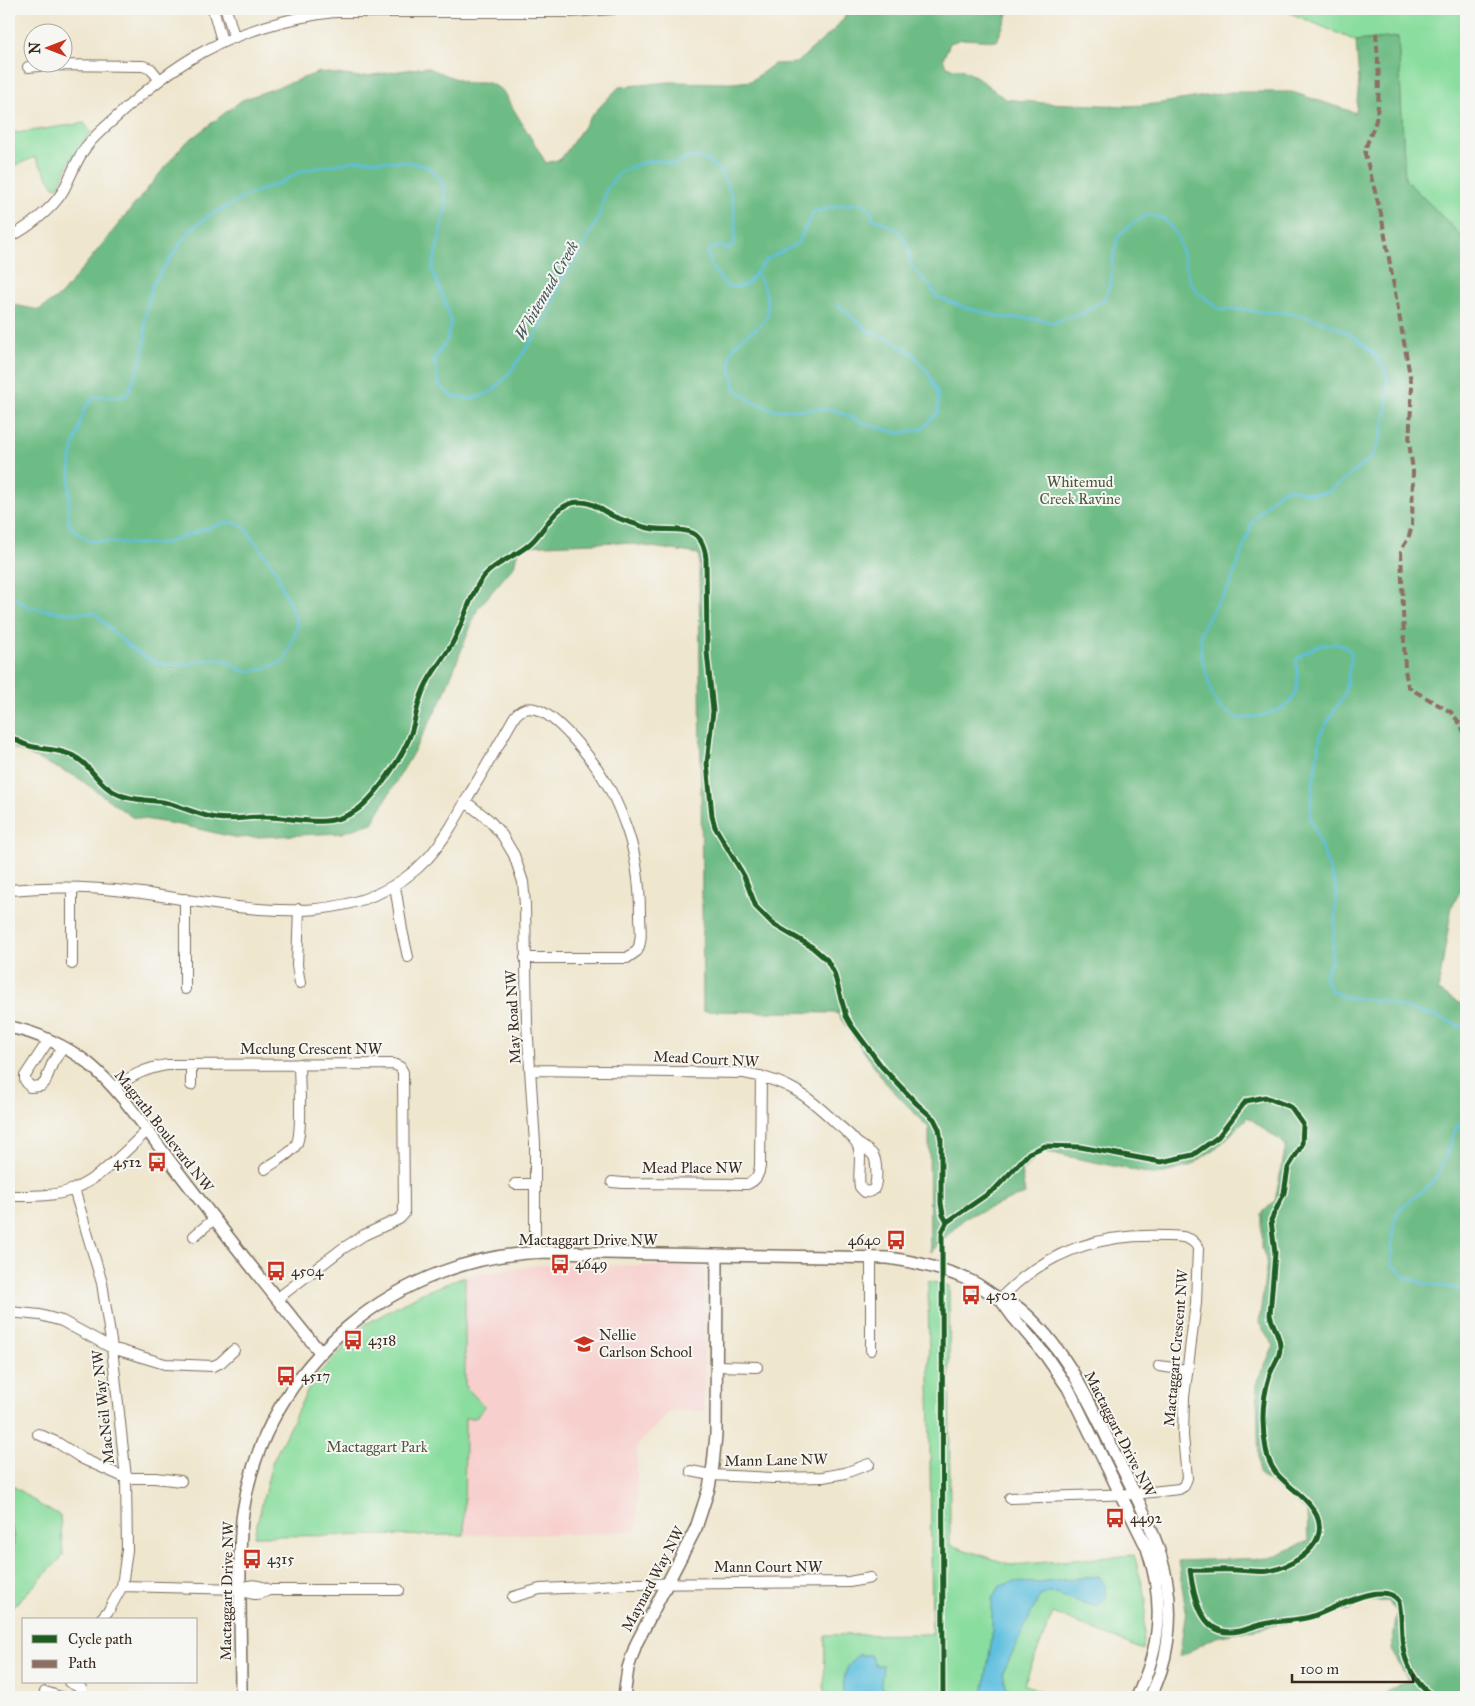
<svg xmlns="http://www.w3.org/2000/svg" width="1475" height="1706" viewBox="0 0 1475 1706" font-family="'IM FELL Great Primer',serif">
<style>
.built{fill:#f7d0ce}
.green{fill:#89dd9e;stroke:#62845e}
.forest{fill:#6ebc85;stroke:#547352}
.water{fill:#5fbfde;stroke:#4d747e}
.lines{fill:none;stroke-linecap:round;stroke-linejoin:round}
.stream{stroke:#5fbfde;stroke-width:2.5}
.minor-casing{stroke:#7a6c5c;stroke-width:12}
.tertiary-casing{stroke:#7a6c5c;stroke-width:14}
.minor{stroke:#fff;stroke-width:10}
.tertiary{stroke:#fff;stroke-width:11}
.quiet{stroke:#8d6e63;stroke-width:4;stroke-dasharray:8 4;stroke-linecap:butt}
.cycleway-casing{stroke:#f6f6f2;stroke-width:8}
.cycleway{stroke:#1b5e20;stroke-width:5}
.labels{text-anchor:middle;stroke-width:4;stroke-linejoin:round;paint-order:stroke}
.park-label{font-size:15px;fill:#4e573e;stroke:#f6f6f2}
.street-label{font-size:15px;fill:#3b2a1e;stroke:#f6f6f2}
.poi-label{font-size:15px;fill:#3b2a1e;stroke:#f6f6f2;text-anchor:start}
.water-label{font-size:16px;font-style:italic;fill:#465758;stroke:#f6f6f2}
</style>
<rect width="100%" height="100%" fill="#f6f6f2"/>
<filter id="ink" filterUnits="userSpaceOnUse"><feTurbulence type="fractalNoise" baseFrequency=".02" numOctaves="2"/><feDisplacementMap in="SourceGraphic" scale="10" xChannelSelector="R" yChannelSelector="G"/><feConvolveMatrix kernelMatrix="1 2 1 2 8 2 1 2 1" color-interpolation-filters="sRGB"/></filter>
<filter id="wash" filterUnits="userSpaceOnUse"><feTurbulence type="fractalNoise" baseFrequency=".0096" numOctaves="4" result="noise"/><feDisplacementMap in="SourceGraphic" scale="20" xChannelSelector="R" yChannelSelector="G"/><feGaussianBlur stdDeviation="1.12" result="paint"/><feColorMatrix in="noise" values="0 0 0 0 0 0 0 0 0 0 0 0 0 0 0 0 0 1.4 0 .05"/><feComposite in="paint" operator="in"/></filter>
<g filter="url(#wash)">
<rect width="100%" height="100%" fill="#efe6ce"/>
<!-- built -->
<path class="built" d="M538 1265 700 1266 704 1270V1411H671L637 1446V1530L585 1534 464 1535 465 1277Z"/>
<!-- green -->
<path class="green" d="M1281 9H1466L1465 26H1466V241L1405 179 1398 37 1356 41Z
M84 123 91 132 71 159 58 187H54L35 157 9 168V128L17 133Z
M465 1277V1386L485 1407 475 1418H465L464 1535 254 1536 272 1463 312 1381 366 1324 424 1292Z
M928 1281 949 1286 950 1545 1012 1565 1134 1555 1146 1598 1143 1650 1053 1613 1024 1684 1054 1697H824L825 1635 932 1634Z
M9 1483 43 1507 60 1515 63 1556 9 1611Z"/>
<!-- forest -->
<path class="forest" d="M851 9H1010L997 41 962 39 950 43 943 59 946 65 953 69H961L977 77 1005 99 1042 103 1129 106 1155 104 1231 92H1292L1356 113 1359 81 1356 41 1398 37 1405 179 1466 241V881L1452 906 1438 991 1466 1007V1697H1379L1408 1679 1391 1650 1397 1612 1387 1601H1364L1348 1610 1216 1637 1179 1657 1186 1611 1178 1561 1270 1558 1308 1541 1307 1511 1259 1474 1257 1381 1274 1346 1259 1323 1267 1262 1262 1248V1213L1275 1201 1286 1145 1248 1117 1219 1146 1190 1166 1156 1175 1042 1151 1021 1171 1025 1194 966 1217 930 1252 929 1128 886 1083 837 1013 703 1011 699 554 618 542 519 546 514 566 478 608 442 699 410 758 372 823 341 833 237 838 186 826 132 817 77 777 9 746V304L39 310 61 295 183 145 242 100 320 72 360 77 426 67 466 83H489L502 90 546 163 561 159 592 115 619 87 670 82 732 83 751 81 774 64 796 63 834 30Z
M9 1522 11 1524C14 1536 16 1553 9 1565Z"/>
<!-- water -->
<path class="water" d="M1099 1576 1105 1585 1106 1598 1097 1607 1049 1592 1039 1597 1003 1673 1008 1694 1013 1697H984V1688L992 1638V1599L1000 1586 1014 1582 1038 1583Z
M858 1655H870L876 1665H883L881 1684 887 1697H843C844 1679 843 1667 858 1655Z"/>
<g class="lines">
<!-- stream -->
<path class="stream" d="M756 273C762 280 765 289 767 298 776 334 739 326 731 355 729 365 733 379 735 389L753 402 775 410 832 409 866 424 898 433 921 430 938 412V394L930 376 913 354 891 340 867 330 837 304
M9 594 31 608 67 613H95C119 638 144 668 181 665 194 664 211 656 223 660 231 662 237 669 244 671 255 673 275 665 285 661L298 626 294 614 281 585 277 572 246 529 236 522 220 524 165 543 137 544 89 541 75 531 68 522 71 457 84 410 94 397H123L128 393 141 361 146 336 144 322 152 285 189 231 211 214 225 208 245 196 282 182 301 171 358 160 408 162 429 167 442 181 447 203 432 270 445 302 451 322 447 340 434 360 439 385 452 396 472 399 491 392 508 375 540 329 550 310 562 278 574 263 599 217 606 190 620 172 641 163 659 160 673 165C678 162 683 159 688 158 717 153 732 187 734 211 736 222 735 233 735 243L729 249C721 245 716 245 708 251 709 266 717 276 728 287H738L747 284 766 260 798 243 813 212 837 206 860 203 871 210 873 219 887 224 900 232 908 247 911 266 930 286 937 297 966 308 1006 318 1038 319 1054 323 1085 312 1104 300 1111 281 1113 258 1118 237 1133 223 1147 215 1163 218 1177 235 1190 281 1197 292 1221 310C1235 308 1246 310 1259 312 1268 312 1277 311 1286 313 1320 316 1365 336 1383 366 1394 384 1384 442 1371 458 1366 462 1334 488 1329 491 1317 497 1300 492 1288 488L1279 492 1261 510 1253 520 1230 586 1212 611 1201 632V655L1213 697 1222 710 1239 719 1260 716 1284 708 1295 695 1298 680 1296 660C1307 650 1327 639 1343 646 1346 647 1349 651 1352 653L1345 693 1321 733 1313 785 1310 819 1317 835 1337 891 1332 958 1325 977 1330 990 1345 997 1376 1000 1434 1016 1466 1028
M1466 1114C1462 1121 1456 1127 1454 1134 1448 1148 1444 1163 1436 1177 1428 1191 1412 1197 1401 1208 1390 1217 1392 1250 1392 1264L1404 1276 1422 1283 1466 1290"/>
</g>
</g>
<g filter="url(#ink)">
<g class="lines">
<defs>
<path id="minor" d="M213 9 222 41
M226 9 234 36
M28 67 50 65 143 66 151 69 159 79
M9 237C27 229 53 208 63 191 71 176 76 160 86 147 96 133 112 122 124 110 176 63 217 38 285 21 302 17 319 13 337 12H571L613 9
M466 802 489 820 502 835 514 855 523 882 525 905 527 1024 535 1143V1253
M393 886 396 892 402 930 408 957
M72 888V964
M9 890C50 886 93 887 133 892 230 904 351 940 428 858 445 839 457 817 469 795 485 769 500 742 515 716 520 710 527 707 535 709 556 714 591 758 602 776 612 791 619 807 625 824 636 853 640 883 640 914 640 926 643 940 637 951L627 958H525
M185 899V989
M299 909 297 965 300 983
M48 1041 25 1076V1080L30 1087 41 1086 45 1082 53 1062 63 1048
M531 1070 744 1073C786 1080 806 1094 836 1123 843 1129 851 1135 856 1142 864 1154 857 1173 860 1187L865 1192C868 1192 870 1192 873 1190 878 1186 877 1160 873 1155 869 1150 861 1146 856 1142
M191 1085V1065
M114 1088C131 1076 146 1068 167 1065L393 1064 400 1067 403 1072 404 1214 399 1219 364 1235 342 1249 278 1298
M265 1169C274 1162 290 1155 296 1145 303 1135 299 1079 299 1064
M612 1182 623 1183 747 1184C756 1181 759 1175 760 1166L761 1076
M515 1184H535
M74 1189 102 1283 112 1348 126 1478 127 1550 122 1586 109 1610 100 1620
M9 1196C30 1196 54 1197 74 1189 102 1177 125 1151 147 1131
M194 1236 214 1219
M1000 1299C1044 1252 1100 1233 1164 1236 1176 1236 1192 1235 1198 1248L1196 1303 1184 1397 1183 1436 1187 1478 1184 1486 1179 1489 1134 1494 1010 1498
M9 1312 40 1315 62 1321 112 1348 165 1364 213 1366 220 1363 234 1350
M871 1350V1257
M716 1366 757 1367
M1159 1366 1187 1370
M38 1434 58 1443 83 1459 126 1478H155L181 1481
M691 1471 711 1475 773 1478 823 1477 845 1473 869 1464
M122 1586 240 1589C252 1584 258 1584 269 1590
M240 1589C252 1595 257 1596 269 1590H399
M513 1597 540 1589 588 1587 627 1584 849 1582 870 1578
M69 1682 81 1688V1697
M45 1692 61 1697"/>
<path id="tertiary" d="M9 1027C36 1032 66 1046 88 1063 122 1091 146 1130 173 1165 221 1228 270 1292 321 1353
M1000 1299 1013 1317 1046 1356 1068 1388 1147 1548C1165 1602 1161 1646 1137 1697
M241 1697C241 1663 240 1629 240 1595 240 1568 239 1539 243 1512 265 1363 399 1254 548 1252L888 1258C917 1262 945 1269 971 1281 982 1286 990 1294 1000 1299 1007 1302 1014 1304 1020 1309 1068 1349 1093 1410 1120 1464 1139 1502 1160 1541 1167 1583 1173 1621 1168 1663 1150 1697
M624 1697 628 1668 636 1644 696 1528 709 1488 713 1465 716 1435 717 1255"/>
</defs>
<!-- minor casing -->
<use href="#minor" class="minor-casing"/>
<!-- tertiary casing -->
<use href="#tertiary" class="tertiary-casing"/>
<!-- minor -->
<use href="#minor" class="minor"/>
<!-- tertiary -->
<use href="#tertiary" class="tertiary"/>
<!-- quiet -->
<path class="quiet" d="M1376 33C1378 62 1381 91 1376 120 1373 132 1366 141 1365 154L1381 214 1412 387 1409 443 1413 470 1412 526 1408 539 1401 550 1405 670 1408 686 1416 692 1451 712 1461 725 1466 738"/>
<defs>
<path id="cycleway" d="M9 735C29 752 48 746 69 754 89 761 96 783 114 792 129 801 147 799 163 802 181 806 198 815 216 818 233 821 250 816 266 817 296 817 323 829 352 813 373 802 404 755 411 733 416 718 417 703 424 689 432 670 447 656 455 638 464 620 469 600 479 583 490 563 518 557 533 541 547 527 557 501 581 502 595 502 605 514 618 518 627 522 636 524 644 527 669 535 701 517 706 558L707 652 713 711 707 763 712 816 715 827 744 876 756 907 773 924 812 947 827 960 834 973 846 1016 851 1025 882 1067 917 1104 934 1119 939 1129 941 1140V1203L943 1215 947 1222
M943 1697 942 1232 947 1222 995 1189 1029 1153 1045 1146 1080 1147 1161 1162 1193 1155 1218 1137 1246 1101 1265 1097 1291 1107 1303 1124 1302 1145 1288 1168 1284 1193 1271 1220 1275 1253 1270 1315C1272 1325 1280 1335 1280 1346 1281 1357 1273 1365 1270 1374 1262 1399 1261 1424 1266 1449 1271 1479 1291 1483 1309 1504 1338 1537 1300 1565 1269 1571 1258 1573 1246 1570 1235 1570 1220 1569 1205 1571 1190 1570 1193 1592 1200 1633 1230 1632 1242 1632 1253 1626 1264 1624 1279 1620 1295 1621 1310 1617 1330 1612 1382 1578 1399 1601 1405 1633 1396 1650 1416 1679 1422 1688 1427 1693 1436 1697"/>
</defs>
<!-- cycleway casing -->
<use href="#cycleway" class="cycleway-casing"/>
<!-- cycleway -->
<use href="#cycleway" class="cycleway"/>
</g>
</g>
<!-- icons -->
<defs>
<symbol id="bus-bare" viewBox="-9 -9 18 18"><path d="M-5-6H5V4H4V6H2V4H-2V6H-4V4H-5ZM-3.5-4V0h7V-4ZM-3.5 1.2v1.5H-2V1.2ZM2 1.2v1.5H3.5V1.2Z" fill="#c8321e" stroke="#f6f6f2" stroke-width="2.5" paint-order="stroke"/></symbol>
<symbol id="school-bare" viewBox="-9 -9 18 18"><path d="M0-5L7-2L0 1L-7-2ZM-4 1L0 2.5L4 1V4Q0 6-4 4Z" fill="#c8321e" stroke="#f6f6f2" stroke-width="2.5" paint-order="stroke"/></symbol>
</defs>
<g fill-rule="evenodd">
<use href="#bus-bare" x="143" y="1148" width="28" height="28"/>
<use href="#bus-bare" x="882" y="1226" width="28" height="28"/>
<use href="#bus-bare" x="546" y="1250" width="28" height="28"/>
<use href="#bus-bare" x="262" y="1257" width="28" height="28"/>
<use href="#bus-bare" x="957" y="1281" width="28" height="28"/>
<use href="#bus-bare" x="339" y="1326" width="28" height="28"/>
<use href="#school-bare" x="570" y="1330" width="28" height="28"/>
<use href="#bus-bare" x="272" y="1362" width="28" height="28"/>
<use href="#bus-bare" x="1101" y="1504" width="28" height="28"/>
<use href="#bus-bare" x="238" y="1545" width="28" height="28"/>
</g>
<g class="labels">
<!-- park labels -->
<g class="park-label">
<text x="1080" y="487">Whitemud<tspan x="1080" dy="17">Creek Ravine</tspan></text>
<text x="377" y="1452">Mactaggart Park</text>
</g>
<!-- street labels -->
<g class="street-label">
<text transform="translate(513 1017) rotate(-93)" y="5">May Road NW</text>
<text x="311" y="1054">Mcclung Crescent NW</text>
<text transform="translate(706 1059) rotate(3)" y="5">Mead Court NW</text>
<text transform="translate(164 1131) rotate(52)" y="5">Magrath Boulevard NW</text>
<text x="692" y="1173">Mead Place NW</text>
<text x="588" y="1245">Mactaggart Drive NW</text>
<text transform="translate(1176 1348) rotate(-85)" y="5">Mactaggart Crescent NW</text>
<text transform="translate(103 1407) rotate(-96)" y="5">MacNeil Way NW</text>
<text transform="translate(1120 1434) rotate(63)" y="5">Mactaggart Drive NW</text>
<text transform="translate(776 1460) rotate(-1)" y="5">Mann Lane NW</text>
<text x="768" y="1572">Mann Court NW</text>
<text transform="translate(653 1579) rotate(-62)" y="5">Maynard Way NW</text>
<text transform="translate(227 1591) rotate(-89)" y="5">Mactaggart Drive NW</text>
</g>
<!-- poi labels -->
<g class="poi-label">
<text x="142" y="1167" text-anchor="end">4512</text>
<text x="881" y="1245" text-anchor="end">4640</text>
<text x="575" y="1269">4649</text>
<text x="291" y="1276">4504</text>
<text x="986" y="1300">4502</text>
<text x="599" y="1340">Nellie<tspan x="599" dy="17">Carlson School</tspan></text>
<text x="368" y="1345">4318</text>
<text x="301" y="1381">4517</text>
<text x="1130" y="1523">4492</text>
<text x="267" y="1564">4315</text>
</g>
<!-- water labels -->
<g class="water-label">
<text transform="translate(546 290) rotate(-60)" y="6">Whitemud Creek</text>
</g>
</g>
<!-- margin -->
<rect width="1475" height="1706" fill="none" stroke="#f6f6f2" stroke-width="30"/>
<!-- legend -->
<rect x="22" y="1618" width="175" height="65" fill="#f6f6f2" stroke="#aba49d"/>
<rect x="32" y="1635" width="25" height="8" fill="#1b5e20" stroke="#aba49d"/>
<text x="68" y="1644" font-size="15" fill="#3b2a1e">Cycle path</text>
<rect x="32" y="1660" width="25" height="8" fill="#8d6e63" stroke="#aba49d"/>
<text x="68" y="1668" font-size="15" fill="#3b2a1e">Path</text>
<!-- north arrow -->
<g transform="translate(48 48) rotate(270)"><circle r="24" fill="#f6f6f2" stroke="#aba49d"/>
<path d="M0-4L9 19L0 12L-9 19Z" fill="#c8321e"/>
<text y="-8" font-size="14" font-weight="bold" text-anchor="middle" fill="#3b2a1e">N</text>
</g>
<!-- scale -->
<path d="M1292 1674v8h121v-8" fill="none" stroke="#3b2a1e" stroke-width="2.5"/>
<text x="1300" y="1674" font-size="15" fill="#3b2a1e" stroke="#f6f6f2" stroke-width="4" paint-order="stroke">100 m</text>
</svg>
